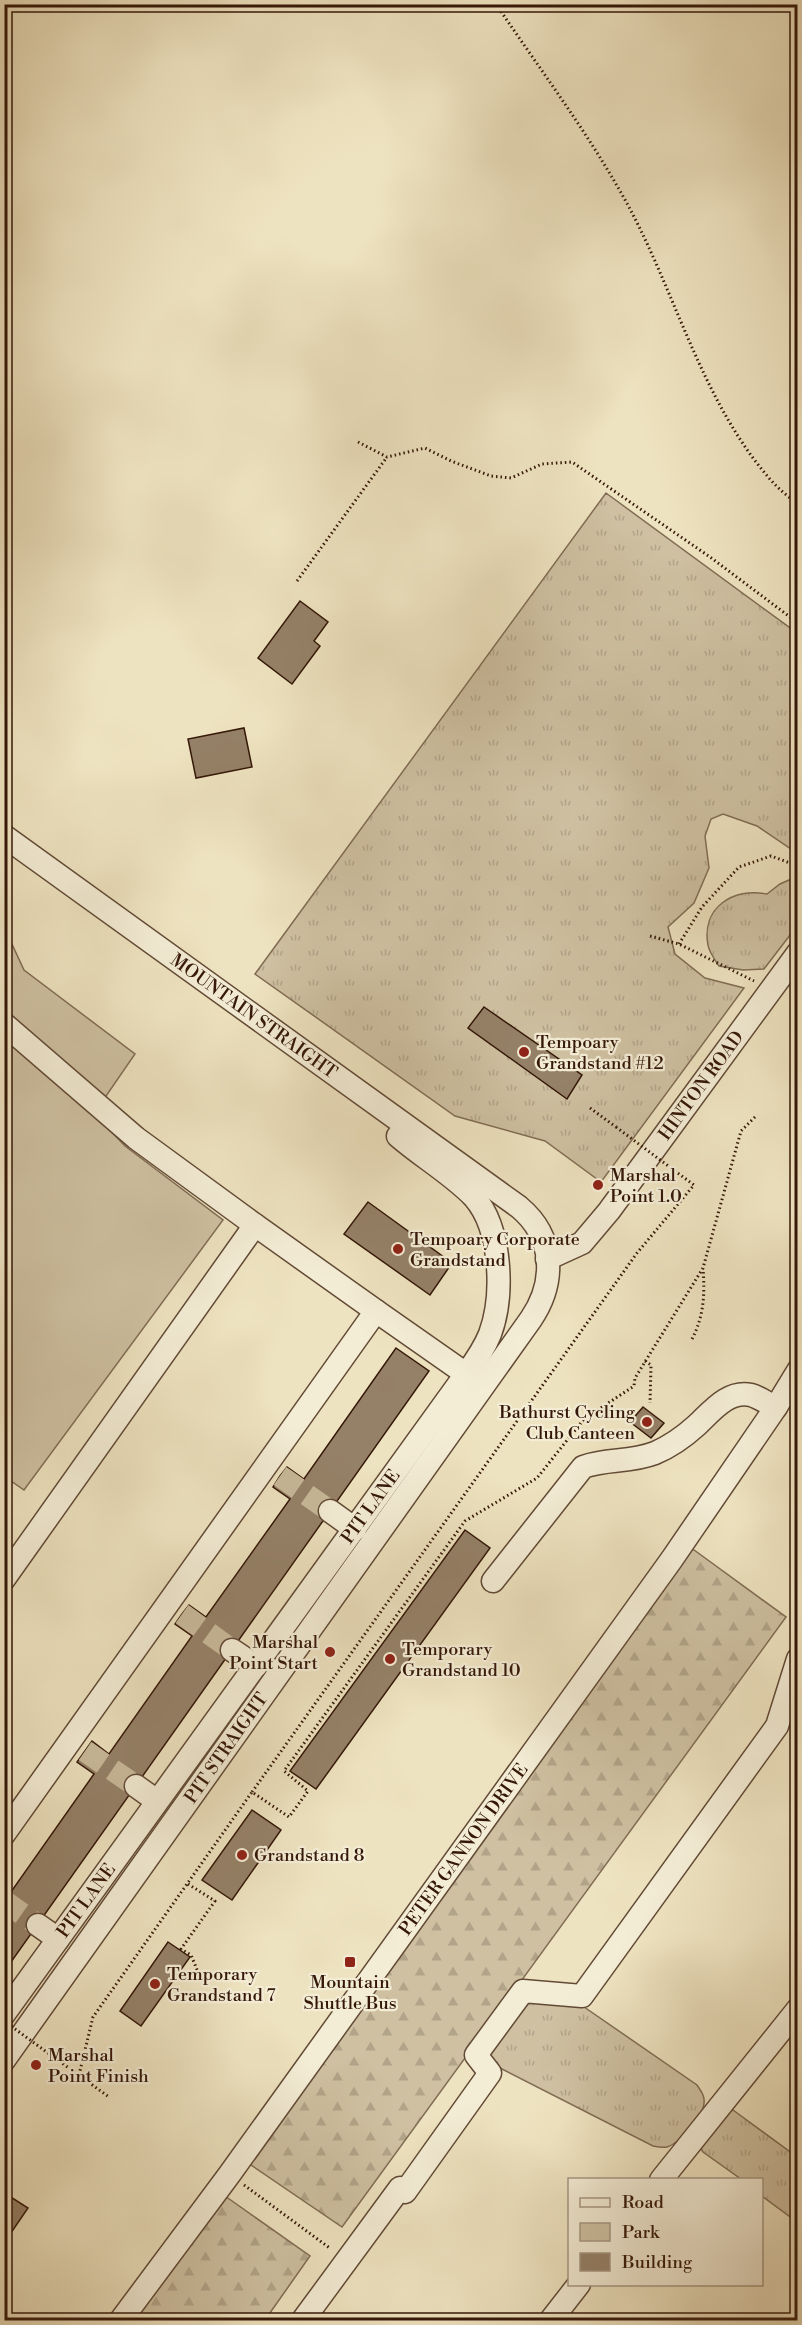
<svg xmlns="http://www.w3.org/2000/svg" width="802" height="2325" viewBox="0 0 802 2325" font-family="'Libre Bodoni',serif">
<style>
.grass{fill:url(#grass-tufts);stroke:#816c54;stroke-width:1.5}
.forest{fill:url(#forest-firs);stroke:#816c54;stroke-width:1.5}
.park{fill:#cec0a1;stroke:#816c54;stroke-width:1.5}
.building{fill:#958168;stroke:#341708;stroke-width:1.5}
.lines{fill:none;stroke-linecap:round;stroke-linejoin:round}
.minor-tunnel{stroke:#c9ba9b;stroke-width:22;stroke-dasharray:22 11;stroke-linecap:butt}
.minor-casing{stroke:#624a36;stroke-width:25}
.path{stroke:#341708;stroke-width:3;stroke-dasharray:1.5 3;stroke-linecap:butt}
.minor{stroke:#f4edd6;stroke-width:22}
.path-bridge{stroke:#341708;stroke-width:3;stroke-dasharray:1.5 3;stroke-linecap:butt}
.poi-dot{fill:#8f2418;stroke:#f4edd6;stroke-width:2}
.labels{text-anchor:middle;stroke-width:4.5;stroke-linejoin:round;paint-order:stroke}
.street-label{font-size:18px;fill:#341708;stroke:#f4edd6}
.poi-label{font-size:18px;fill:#341708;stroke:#f4edd6;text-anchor:start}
</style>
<defs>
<pattern id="grass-tufts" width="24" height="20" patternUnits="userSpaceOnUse" patternTransform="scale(1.5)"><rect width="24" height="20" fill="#cec0a1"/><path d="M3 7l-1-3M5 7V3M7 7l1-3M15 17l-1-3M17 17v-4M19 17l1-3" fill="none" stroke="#b2a489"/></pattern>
<pattern id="forest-firs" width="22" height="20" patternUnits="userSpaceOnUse" patternTransform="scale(1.5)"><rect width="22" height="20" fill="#cec0a1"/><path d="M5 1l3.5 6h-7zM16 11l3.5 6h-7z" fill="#b2a489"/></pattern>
</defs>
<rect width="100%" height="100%" fill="#eee3c0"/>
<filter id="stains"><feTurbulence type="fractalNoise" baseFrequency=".00333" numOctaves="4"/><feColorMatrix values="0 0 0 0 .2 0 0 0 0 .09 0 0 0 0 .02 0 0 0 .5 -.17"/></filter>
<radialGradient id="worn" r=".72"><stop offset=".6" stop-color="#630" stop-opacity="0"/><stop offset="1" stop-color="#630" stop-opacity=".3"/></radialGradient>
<!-- grass -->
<path class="grass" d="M606 493 797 633V853L757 826 723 814 711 819 705 836 709 868 694 903 668 927 675 954 705 978 744 988 601 1182 545 1141 455 1116 255 974Z
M796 877 797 926 764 969 743 970 719 966C715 960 709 952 708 945 701 908 733 887 767 894L780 884Z
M574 2000 697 2085C701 2091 705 2096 704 2103 704 2115 678 2144 667 2147 663 2148 658 2147 653 2146L502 2069 484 2055 518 2002Z
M733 2110 797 2157V2222L762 2196V2180L741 2179 703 2152 700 2147 725 2112Z"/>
<!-- forest -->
<path class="forest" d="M690 1547 786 1617 342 2227 248 2163Z
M225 2196 310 2256 265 2320H135Z"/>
<!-- park -->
<path class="park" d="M4 927 24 970 135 1054 106 1096 102 1122 125 1146 223 1220 24 1490 4 1476Z"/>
<!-- building -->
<path class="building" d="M300 601 328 622 314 641 320 646 292 684 258 658Z
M244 728 252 767 196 778 188 739Z
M484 1007 582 1075 567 1099 468 1028Z
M368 1202 452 1263 430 1295 344 1234Z
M396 1348 429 1371 4 1972V1887L11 1892 94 1774 77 1762 92 1741 109 1754 192 1636 175 1624 182 1614 189 1605 206 1617 290 1499 273 1487 280 1476 287 1467 304 1479Z
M643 1407 664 1423 651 1438 630 1422Z
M465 1530 490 1548 316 1789 290 1771Z
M252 1810 281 1830 232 1900 202 1880Z
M168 1942 190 1957 141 2026 120 2011Z
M6 2194 28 2208 4 2243V2196Z"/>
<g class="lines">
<!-- minor-tunnel -->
<path class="minor-tunnel" d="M280 1476 330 1511
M182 1614 232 1650
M85 1751 136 1786
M4 1901 38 1925"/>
<defs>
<g id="minor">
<path id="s1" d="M4 836 519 1207C555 1237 556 1282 531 1319L4 2060"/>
<path d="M4 1024 136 1138 255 1225"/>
<path id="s2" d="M547 1259 582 1243 609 1211 798 953"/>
<path d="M376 1311 466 1374"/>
<path d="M330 1511 355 1529"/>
<path d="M4 1579 255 1225 376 1311 4 1834"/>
<path d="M493 1581 583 1467C608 1458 629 1463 655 1453 669 1447 686 1435 697 1425 712 1411 728 1390 751 1395 759 1397 768 1404 776 1407"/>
<path d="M232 1650 256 1666"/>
<path d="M136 1786 157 1801"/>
<path d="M38 1925 58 1939"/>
<path id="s3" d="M4 2014 466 1374C475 1362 484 1349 490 1334 504 1296 502 1229 474 1197 452 1174 422 1157 398 1136"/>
<path d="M661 2180 798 2009"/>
<path id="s4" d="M121 2320 229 2175 672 1559 776 1407 798 1371"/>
<path d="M303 2320 400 2188 405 2192 490 2073 476 2055 523 1991 582 1996 777 1726 798 1659"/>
<path d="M551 2320 579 2284"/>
</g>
</defs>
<!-- minor casing -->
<use href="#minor" class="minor-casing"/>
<!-- path -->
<path class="path" d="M496 4C539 68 586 130 624 198 671 282 695 379 753 458 766 475 779 492 798 503
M358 442 387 457 425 448 451 461 491 476 511 478 542 464 572 462 710 557 798 623
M297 581 387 457
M650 936 679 944 754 981
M679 944 702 907 739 867 771 856 798 866
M590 1108 616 1127
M692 1339C704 1316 705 1294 703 1268
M645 1361 651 1365 650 1403
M252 1792 637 1253 694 1185 675 1171
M188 1884 215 1901 181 1949 191 1955 198 1972
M48 2053 109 2097
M79 2075 93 2017 252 1792 289 1817 308 1791 284 1771 465 1521 537 1478 584 1419 634 1386 635 1378 703 1268 741 1131 757 1115
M244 2185 331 2249"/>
<!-- minor -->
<use href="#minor" class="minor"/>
<!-- path-bridge -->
<path class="path-bridge" d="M616 1127 675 1171
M4 2021 48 2053"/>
</g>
<!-- markers -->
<g class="poi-dot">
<circle cx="524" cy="1052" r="6"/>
<circle cx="598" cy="1185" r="6"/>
<circle cx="398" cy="1249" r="6"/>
<circle cx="647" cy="1422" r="6"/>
<circle cx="330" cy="1652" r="6"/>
<circle cx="390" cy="1659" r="6"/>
<circle cx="242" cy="1855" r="6"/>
<rect x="344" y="1956" width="12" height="12" rx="3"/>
<circle cx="155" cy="1984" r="6"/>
<circle cx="36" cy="2065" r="6"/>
</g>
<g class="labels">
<!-- street labels -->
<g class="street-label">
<text dy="6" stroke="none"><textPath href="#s1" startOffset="308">MOUNTAIN STRAIGHT</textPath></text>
<text dy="6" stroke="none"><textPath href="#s2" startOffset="236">HINTON ROAD</textPath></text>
<text dy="6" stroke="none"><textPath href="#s3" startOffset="626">PIT LANE</textPath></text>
<text transform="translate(226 1748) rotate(-55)" y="6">PIT STRAIGHT</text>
<text dy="6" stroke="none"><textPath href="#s4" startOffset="582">PETER GANNON DRIVE</textPath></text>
<text dy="6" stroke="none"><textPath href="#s3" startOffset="140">PIT LANE</textPath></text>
</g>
<!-- poi labels -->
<g class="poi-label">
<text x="536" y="1048">Tempoary<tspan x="536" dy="21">Grandstand #12</tspan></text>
<text x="610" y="1181">Marshal<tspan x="610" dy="21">Point 1.0</tspan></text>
<text x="410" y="1245">Tempoary Corporate<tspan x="410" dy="21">Grandstand</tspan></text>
<text x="635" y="1418" text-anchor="end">Bathurst Cycling<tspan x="635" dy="21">Club Canteen</tspan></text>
<text x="318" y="1648" text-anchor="end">Marshal<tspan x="318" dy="21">Point Start</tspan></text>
<text x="402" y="1655">Temporary<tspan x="402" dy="21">Grandstand 10</tspan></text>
<text x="254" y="1861">Grandstand 8</text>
<text x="167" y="1980">Temporary<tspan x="167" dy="21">Grandstand 7</tspan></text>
<text x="350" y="1988" text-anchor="middle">Mountain<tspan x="350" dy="21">Shuttle Bus</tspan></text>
<text x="48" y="2061">Marshal<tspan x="48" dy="21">Point Finish</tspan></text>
</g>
</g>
<!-- margin -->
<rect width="802" height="2325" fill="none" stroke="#eee3c0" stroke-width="24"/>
<rect x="6" y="6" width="790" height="2313" fill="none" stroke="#341708" stroke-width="3"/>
<rect x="12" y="12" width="778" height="2301" fill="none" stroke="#341708" stroke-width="1.5"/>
<!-- legend -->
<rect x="568" y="2178" width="195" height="108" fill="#f4edd6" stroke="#a79784" stroke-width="1.5"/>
<rect x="580" y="2198" width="30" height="9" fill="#f4edd6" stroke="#a79784" stroke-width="1.5"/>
<text x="622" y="2208" font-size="18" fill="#341708">Road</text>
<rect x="580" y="2223" width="30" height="18" fill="#cec0a1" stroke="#a79784" stroke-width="1.5"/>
<text x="622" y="2238" font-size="18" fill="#341708">Park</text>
<rect x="580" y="2253" width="30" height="18" fill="#958168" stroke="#a79784" stroke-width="1.5"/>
<text x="622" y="2268" font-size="18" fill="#341708">Building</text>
<rect width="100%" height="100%" filter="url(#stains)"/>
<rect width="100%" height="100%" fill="url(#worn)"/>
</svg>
